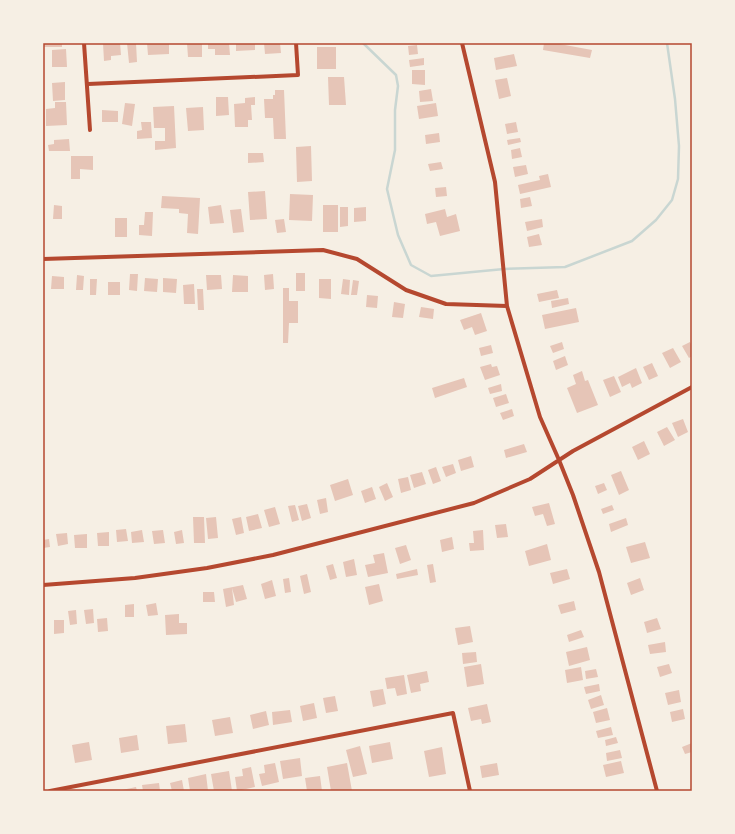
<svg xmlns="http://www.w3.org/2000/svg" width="735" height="834" viewBox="0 0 735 834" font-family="Mulish,sans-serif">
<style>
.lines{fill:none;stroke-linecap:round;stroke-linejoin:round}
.stream{stroke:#c9d6d2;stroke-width:2.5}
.building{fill:#e6c5b7}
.minor{stroke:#b5482f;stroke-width:4}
.neatline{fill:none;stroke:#b5482f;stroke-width:1.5}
</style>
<rect width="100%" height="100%" fill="#f6efe4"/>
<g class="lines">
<!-- stream -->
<path class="stream" d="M363 43 396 75 398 86 395 110V150L387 189 398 235 411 265 431 276 504 269 565 267 632 241 656 220 672 200 678 179 679 146 675 99 667 43"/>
</g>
<!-- building -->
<path class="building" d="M43 43H62V47H43Z
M103 43H120L121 55 111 56V60L104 61Z
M127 43H136L137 62 129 63Z
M147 43H169V54L148 55Z
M187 43H202V57H188Z
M208 43H229L230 55H215V49H208Z
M236 43H255V50L236 51Z
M264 43H280L281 53 265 54Z
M544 43H554L592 50 590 58 543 50Z
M417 45 418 54 409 55 408 46Z
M317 47H336V69H317Z
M66 49 67 67H52V50Z
M514 54 517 66 496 70 494 58Z
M424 58V65L410 67 409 60Z
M412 70H425V85L412 84Z
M328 77H344L346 105H329Z
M507 78 511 96 499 99 495 80Z
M65 82V100L53 101 52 83Z
M431 89 433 101 420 102 419 91Z
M275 90H284L286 139H274L273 118H265L264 99H273V95H275Z
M216 97H228L229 115 216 116Z
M255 97V105H251L252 120H248V127H235L234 104 245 103V98Z
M55 102H66L67 125 46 126V109L55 108Z
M125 103 135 104 132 126 122 124Z
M436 103 438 116 419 119 417 106Z
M174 106 176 148 155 150V141H165V128H154L153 107Z
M203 107 204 130 188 131 186 108Z
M102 110 118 111V122H102Z
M141 122H151L152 138 137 139V131L142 130Z
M516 122 518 132 507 134 505 124Z
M439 133 440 142 426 144 425 135Z
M520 138 521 142 508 145 507 140Z
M69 139 70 151H49L48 145 54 144V140Z
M311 146 312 181 297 182 296 147Z
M520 148 522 157 512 159 511 150Z
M248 153H263L264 162 248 163Z
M71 156H93V170L80 169V179H71Z
M441 162 443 169 430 171 428 164Z
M526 165 528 174 515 177 513 167Z
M548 174 551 187 520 194 518 185 540 180 539 176Z
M446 187 447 196 436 197 435 188Z
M265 191 267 219 250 220 248 192Z
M290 194 313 195 312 221 289 220Z
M162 196 200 198 198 234 187 233 188 214 179 213V209L161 208Z
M530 197 532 206 521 208 520 199Z
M54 205 62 206V219H53Z
M221 205 224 223 210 224 208 207Z
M323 205H338V232H323Z
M340 207H348V226L340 227Z
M366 207V221L354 222V208Z
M241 209 244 232 233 233 230 210Z
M445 209 447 217 456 214 460 231 440 236 436 222 427 224 425 214Z
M145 212H153L152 236 139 235V225H144Z
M115 218H127V237H115Z
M284 219 286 232 277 233 275 220Z
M542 219 543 227 527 231 525 222Z
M539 234 542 245 529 247 527 237Z
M296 273H305V291H296Z
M130 274H138L137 291 129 290Z
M273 274 274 289 265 290 264 275Z
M77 275 84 276 83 290H76Z
M206 275H221L222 289 207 290Z
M233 275 248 276V292H232Z
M52 276 64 277V289H51Z
M145 278 158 279 157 292 144 291Z
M163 278 177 279 176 293 163 292Z
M90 279H97L96 295H90Z
M319 279H331V299L319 298Z
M343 279 350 280 349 295 341 294Z
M353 280 359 281 357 295H351Z
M108 282H120V295H108Z
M194 284 195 304H184L183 285Z
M283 288H289V301H298V323H289L288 343H283Z
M197 289H203L204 310H198Z
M557 290 559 298 539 302 537 294Z
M367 295 378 296 377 308 366 307Z
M568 298 569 304 552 308 551 301Z
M394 302 405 304 403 318 392 317Z
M421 307 434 309 433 319 419 317Z
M576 308 579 322 545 329 542 315Z
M481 313 487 331 475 335 472 327 464 330 460 320Z
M562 342 564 349 553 353 550 346Z
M690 342 692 346V356L689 358 682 346Z
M491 345 493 353 481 356 479 348Z
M673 348 681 362 670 368 662 353Z
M565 356 568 365 556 370 553 361Z
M652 363 658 376 649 380 643 367Z
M491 364 492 367 497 366 500 375 485 380 480 367Z
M636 368 642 383 632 388 630 383 622 387 618 377Z
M582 371 585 381 588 380 598 405 577 413 567 388 576 384 573 375Z
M614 376 621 392 610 397 603 380Z
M464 378 467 387 435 398 432 388Z
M501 384 502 391 490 394 488 388Z
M506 394 509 403 496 407 493 398Z
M512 409 514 416 503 420 500 413Z
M683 419 688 432 678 437 672 423Z
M667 427 675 440 664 446 657 432Z
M644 441 650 454 638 460 632 447Z
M524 444 527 452 506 458 504 450Z
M471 456 474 467 461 471 458 460Z
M453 464 456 473 446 477 442 467Z
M436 467 441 481 433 484 428 470Z
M621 471 629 490 619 495 611 475Z
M422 472 426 484 414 488 410 475Z
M408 477 411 490 401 493 398 479Z
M348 479 353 495 335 501 330 485Z
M387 483 393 497 385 501 379 487Z
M604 483 607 490 598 494 595 486Z
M372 487 376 499 365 503 361 491Z
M326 498 328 512 320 514 317 500Z
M549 503 555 524 547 526 543 514 535 516 532 507Z
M307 504 311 518 302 521 298 506Z
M295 505 299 520 292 522 288 506Z
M612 505 614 510 603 514 601 509Z
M275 507 280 524 269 527 264 510Z
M258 514 262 528 249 531 246 517Z
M193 517H204L205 543H194Z
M216 517 218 538 208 539 206 518Z
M241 517 244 533 236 535 232 519Z
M626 518 628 525 611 532 609 524Z
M506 524 508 537 497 538 495 525Z
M126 529 128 541 117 542 116 530Z
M142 530 144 542 132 543 131 532Z
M163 530 165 543 154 544 152 531Z
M182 530 184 543 176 544 174 532Z
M483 530 484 550 470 551 469 543H474L473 531Z
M109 532V546H98L97 533Z
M67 533 68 544 58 546 56 534Z
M87 534V548H75L74 535Z
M452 537 454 549 442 552 440 540Z
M49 539 50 547 43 548V540Z
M645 542 650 558 631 563 626 547Z
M547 544 551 560 529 566 525 551Z
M406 545 411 560 400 564 395 548Z
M384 553 388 573 368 577 365 565 375 563 373 555Z
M354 559 357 575 346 577 343 562Z
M333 564 337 578 330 580 326 566Z
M433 564 436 582 430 583 427 565Z
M417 569 418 575 397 579 396 574Z
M567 569 570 579 553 584 550 573Z
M307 574 311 592 304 594 300 576Z
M289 578 291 592 285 593 283 579Z
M640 578 644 590 631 595 627 583Z
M272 580 276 596 265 599 261 584Z
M379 584 383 601 369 605 365 587Z
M243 585 247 599 236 602 232 588 234 605 226 607 223 589Z
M203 592H214L215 602H203Z
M574 601 576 610 561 614 558 605Z
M156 603 158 615 148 616 146 605Z
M134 604V617H125V605Z
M93 609 94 623 86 624 84 610Z
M76 610 77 624 70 625 68 611Z
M179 614V623H187V634L166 635 165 615Z
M107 618 108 631 98 632 97 619Z
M657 618 661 629 647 633 644 622Z
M54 620H64V633L54 634Z
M470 626 473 642 458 645 455 628Z
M581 630 584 637 569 642 567 635Z
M665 642 666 652 650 654 648 645Z
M587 647 590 660 569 666 566 652Z
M476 652 477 662 463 664 462 653Z
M481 664 484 684 467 687 464 667Z
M669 664 672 673 660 677 657 667Z
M581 667 583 680 567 683 565 670Z
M596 669 598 677 586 679 585 671Z
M427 671 429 682 420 684 421 691 411 693 407 675Z
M404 675 407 694 397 696 395 688 387 689 385 678Z
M599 684 600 691 586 694 584 687Z
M383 689 386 704 373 707 370 691Z
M679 690 681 702 668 705 665 693Z
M601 695 604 705 591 709 588 700Z
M335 696 338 711 326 713 323 698Z
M314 703 317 718 303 721 300 706Z
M487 704 491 722 482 724 481 719 471 721 468 708Z
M607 708 610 720 596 723 593 712Z
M683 709 685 719 672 722 670 712Z
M290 710 292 722 273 725 272 712Z
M266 711 269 725 253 729 250 715Z
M230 717 233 733 215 736 212 720Z
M185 724 187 742 168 744 166 726Z
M611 727 613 735 598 738 596 731Z
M137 735 139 750 121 753 119 738Z
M616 737 618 743 606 746 605 740Z
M89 742 92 760 75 763 72 745Z
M390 742 393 759 372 763 369 746Z
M692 743V752L685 754 682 747Z
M360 746 367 774 353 777 346 750Z
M442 747 446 774 429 777 424 751Z
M620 750 622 758 607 761 606 753Z
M300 758 302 776 283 779 280 761Z
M621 761 624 773 606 777 603 765Z
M275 763 279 782 262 786 259 774 265 773 264 765Z
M347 763 352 791H331L327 767Z
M497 763 499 775 482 778 480 766Z
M251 767 255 787 237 791 235 777 243 776 242 769Z
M229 771 232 791H214L211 774Z
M206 774 208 791H190L188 778Z
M320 776 322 791H307L305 778Z
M182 780 184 791H172L170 783Z
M159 783 160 791H143L142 785Z
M136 787 137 791H122V790Z"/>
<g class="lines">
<!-- minor -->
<path class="minor" d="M84 43 90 130
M462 43 495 182 507 306 540 417 559 460 573 495 599 572 657 791
M88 84 298 75 296 43
M43 259 323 250 357 259 406 290 446 304 507 306
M43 585 135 578 207 568 273 555 474 503 530 479 573 451 692 387
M50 791 453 713 470 791"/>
</g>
<!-- border -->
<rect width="735" height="834" fill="none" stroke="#f6efe4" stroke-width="88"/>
<rect x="44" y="44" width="647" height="746" class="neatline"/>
</svg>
